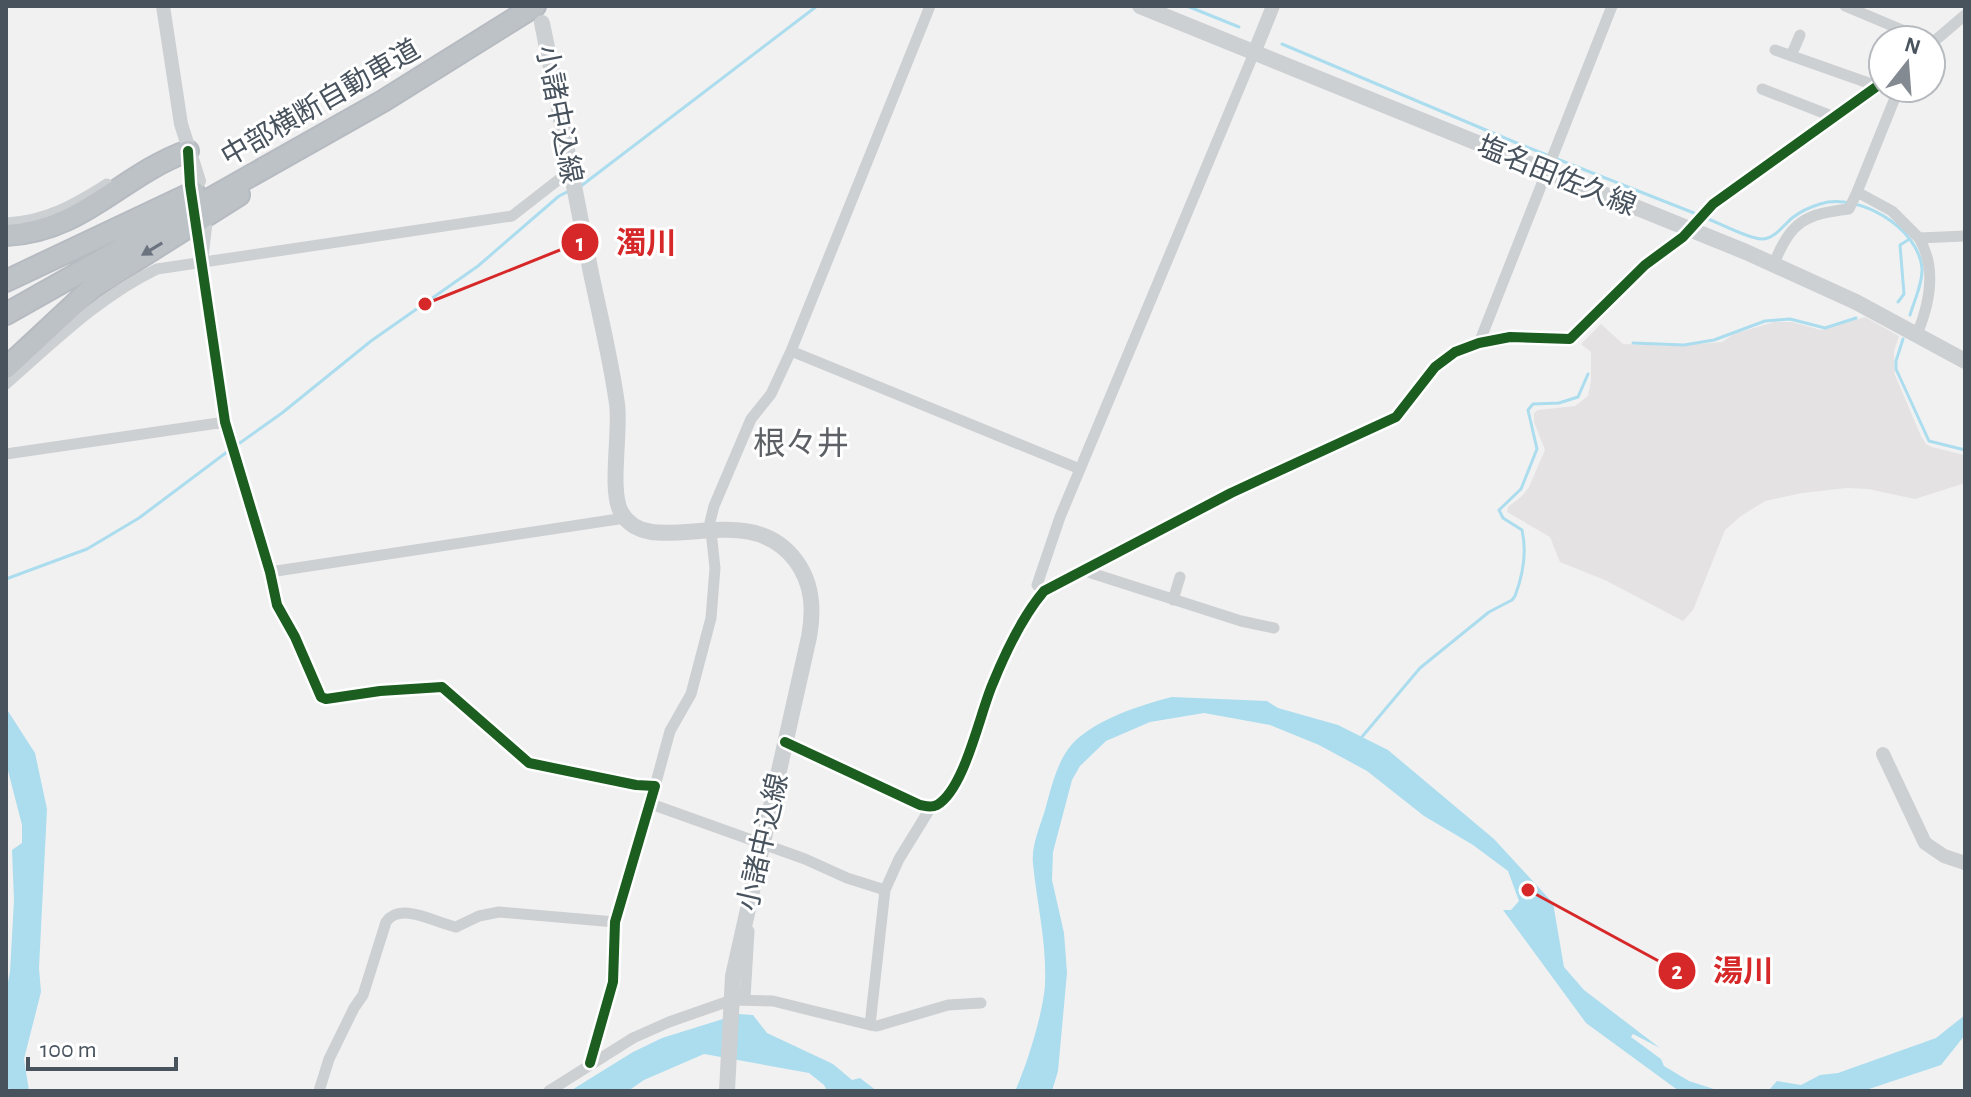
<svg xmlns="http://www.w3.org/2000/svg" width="1971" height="1097" viewBox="0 0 1971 1097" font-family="'Alegreya Sans','Noto Sans JP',sans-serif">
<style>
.education{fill:#e4e2e3}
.water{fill:#abddee}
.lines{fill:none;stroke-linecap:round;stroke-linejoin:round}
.stream{stroke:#abddee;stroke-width:3}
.motorway-casing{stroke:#b6bbc1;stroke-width:24}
.minor{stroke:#cdd0d2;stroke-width:11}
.tertiary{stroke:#cdd0d2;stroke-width:14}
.secondary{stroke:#cdd0d3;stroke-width:16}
.motorway{stroke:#bdc2c7;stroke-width:20}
.cycleway-casing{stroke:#fff;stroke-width:15}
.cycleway{stroke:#1b5e20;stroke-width:10}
.oneway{fill:#6b747e}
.labels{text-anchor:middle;stroke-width:6;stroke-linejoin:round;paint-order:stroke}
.street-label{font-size:28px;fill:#48535e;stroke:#fff}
.quarter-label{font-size:32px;fill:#5d6065;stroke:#fff}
.leader{fill:none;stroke:#d62828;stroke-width:3}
.callout-dot{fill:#d62828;stroke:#fff;stroke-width:3}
.mark-label{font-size:24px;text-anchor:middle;font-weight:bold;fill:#fff}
.callout-label{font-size:30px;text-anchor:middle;font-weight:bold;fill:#d62828;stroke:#fff;stroke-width:6;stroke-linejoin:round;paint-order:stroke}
</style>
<rect width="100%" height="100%" fill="#f2f1f1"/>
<!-- education -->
<path class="education" d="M1865 317 1899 336 1894 351 1895 375 1921 436 1926 444 1932 447 1964 455 1965 483 1915 499 1868 489 1847 488 1802 493 1765 501 1741 516 1725 530 1693 610 1683 621 1605 580 1560 562 1550 537 1507 512 1508 507 1521 497 1529 487 1545 450 1534 422V413L1538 410 1575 406 1588 396 1591 381V352L1581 344 1601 324 1623 344 1674 346 1722 342 1734 334 1774 322H1792L1821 330Z"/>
<!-- water -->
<path class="water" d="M1172 697 1267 701 1278 708 1338 725 1388 750 1494 839 1553 903 1564 967 1584 990 1660 1048 1633 1034 1631 1037 1661 1059 1664 1066 1689 1081 1720 1091H1679L1586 1023 1503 910H1511L1519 901 1508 871 1473 845 1424 816 1367 771 1319 745 1270 725 1204 713 1150 722 1106 741 1080 766 1072 780 1053 852 1052 880 1064 933 1067 973 1058 1071 1052 1091H1015C1027 1065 1043 1013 1045 985 1047 944 1037 904 1033 864 1031 846 1040 827 1045 810 1051 789 1057 760 1073 743 1097 719 1140 705 1172 697Z
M6 708 35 753 47 809 39 968 41 992 24 1059 29 1091H9L6 1079V992L10 972 14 900 12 850 22 843V825L6 763Z
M739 1014 753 1015 767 1033 833 1064 852 1080 860 1078 877 1091H827L824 1085 809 1073 704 1054 644 1080 628 1091H570L633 1052 662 1038Z
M1965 1015V1035L1941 1065 1863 1091H1768L1777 1081 1801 1085 1820 1075 1838 1073 1936 1038Z"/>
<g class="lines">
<!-- stream -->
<path class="stream" d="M1187 6 1239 27
M1282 44 1519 144 1699 215
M581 186 817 6
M1706 218C1719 223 1751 240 1763 239 1775 238 1784 225 1792 218 1801 211 1810 207 1820 204 1858 192 1918 227 1922 268 1923 283 1914 301 1910 315
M1898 302 1904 294 1900 245 1908 240
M1903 339 1896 361V369L1929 441 1965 450
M1633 343 1684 345 1714 340 1765 321 1790 319 1825 328 1856 318
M237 445 282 413 371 341 478 266 559 196 571 190
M6 579 87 549 139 518 231 449
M1361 738 1420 668 1489 612 1512 600 1515 596C1523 575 1527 552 1522 530L1503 518 1499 510 1521 489 1537 449 1528 410 1533 404 1559 403 1578 397 1588 374"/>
<defs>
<path id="motorway" d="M6 235C82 232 121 175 188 151
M6 281 194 192
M6 314 383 101 535 6
M6 368 92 288 239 195"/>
</defs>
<!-- motorway casing -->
<use href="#motorway" class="motorway-casing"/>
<!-- minor -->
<path class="minor" d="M1845 6 1926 40
M1931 44 1965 15
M1775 50 1877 86
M1791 56 1800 35
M1899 88 1857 192 1892 211 1919 238 1965 236
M1762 89 1834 117
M6 223C46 221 74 205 107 184
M201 262 225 422 270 572 277 605 295 637 321 697 326 699 380 691 442 687 529 763 636 785 655 786 615 922 613 982 590 1063
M1774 264C1790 221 1806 214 1849 209L1857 192
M1917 334C1930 303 1937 268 1919 238
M1479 343 1612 6
M791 351 1080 469
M6 384C54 342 99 297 157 269L512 216 571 170
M6 454 225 422
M1085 571 1241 621 1274 628
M270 572 625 518
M1044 591 1037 585 1060 517 1254 53
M1173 600 1180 577
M785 742 920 805C926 806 931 808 937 805 965 789 980 712 993 683 1006 651 1022 617 1044 591L1231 493 1396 417 1435 367 1455 352 1479 343 1510 337 1570 339 1645 265 1683 237 1713 204 1883 82
M655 786 670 731 691 694 711 618 715 568 710 522 714 506 751 419 771 394 791 351 930 6
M651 804 805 859 847 878 885 890
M931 807 899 859 885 890 870 1025 877 1026 948 1005 981 1003
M745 999 749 931
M319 1091 329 1059 354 1008 363 995 386 922C400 901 436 923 456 927L479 916 499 912 615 922
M549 1091 633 1038 669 1022 732 1000 773 1001 870 1025"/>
<!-- tertiary -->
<path class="tertiary" d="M163 6 181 124 199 181
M1254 53 1273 6
M201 262 205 227
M1883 754 1925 843 1944 856 1965 863"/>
<!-- secondary -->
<path class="secondary" d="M1140 6 1746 252 1856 302 1965 361
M542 23C559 106 575 189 591 273 600 316 611 360 617 404 621 431 609 490 621 512 649 564 747 494 796 561 813 584 814 610 809 637L733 976 727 1091"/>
<!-- motorway -->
<use href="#motorway" class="motorway"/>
<defs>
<path id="cycleway" d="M188 151 190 185 225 422 270 572 277 605 295 637 321 697 326 699 380 691 442 687 529 763 636 785 655 786 615 922 613 982 590 1063
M785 742 920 805C926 806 931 808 937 805 965 789 980 712 993 683 1006 651 1022 617 1044 591L1231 493 1396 417 1435 367 1455 352 1479 343 1510 337 1570 339 1645 265 1683 237 1713 204 1883 82"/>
</defs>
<!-- cycleway casing -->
<use href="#cycleway" class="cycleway-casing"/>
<!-- cycleway -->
<use href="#cycleway" class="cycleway"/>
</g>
<!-- one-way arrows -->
<defs><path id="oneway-solid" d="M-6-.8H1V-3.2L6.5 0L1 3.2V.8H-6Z" transform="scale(2)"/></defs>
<use class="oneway" href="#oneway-solid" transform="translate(152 249) rotate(149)"/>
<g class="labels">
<!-- street labels -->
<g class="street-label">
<text transform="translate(320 102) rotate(-30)" y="10">中部横断自動車道</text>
<text transform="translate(560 114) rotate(79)" y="10">小諸中込線</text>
<text transform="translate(1557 175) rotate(22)" y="10">塩名田佐久線</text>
<text transform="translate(762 842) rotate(-77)" y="10">小諸中込線</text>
</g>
<!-- quarter labels -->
<g class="quarter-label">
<text x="801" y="454">根々井</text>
</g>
</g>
<!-- callouts -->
<path class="leader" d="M425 304L580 242M1528 890L1677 971"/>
<g class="callout-dot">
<circle cx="425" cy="304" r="8"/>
<circle cx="1528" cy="890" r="8"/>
<circle cx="580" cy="242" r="20"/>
<circle cx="1677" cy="971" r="20"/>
</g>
<g class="mark-label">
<text x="580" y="251">1</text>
<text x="1677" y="979">2</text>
</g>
<g class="callout-label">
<text x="646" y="253">濁川</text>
<text x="1743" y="981">湯川</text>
</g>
<!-- border -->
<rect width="1971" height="1097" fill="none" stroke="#48535e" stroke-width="16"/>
<!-- north arrow -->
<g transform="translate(1907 64) rotate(17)"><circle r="38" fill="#ffffff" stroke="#b6babf" stroke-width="2"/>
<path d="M0-6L14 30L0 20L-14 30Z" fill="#848a91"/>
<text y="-12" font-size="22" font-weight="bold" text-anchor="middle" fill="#48535e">N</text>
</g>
<!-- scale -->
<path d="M28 1057v12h148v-12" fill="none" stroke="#48535e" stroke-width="4"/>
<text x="40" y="1057" font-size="24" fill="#48535e" stroke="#ffffff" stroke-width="6" paint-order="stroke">100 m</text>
</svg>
